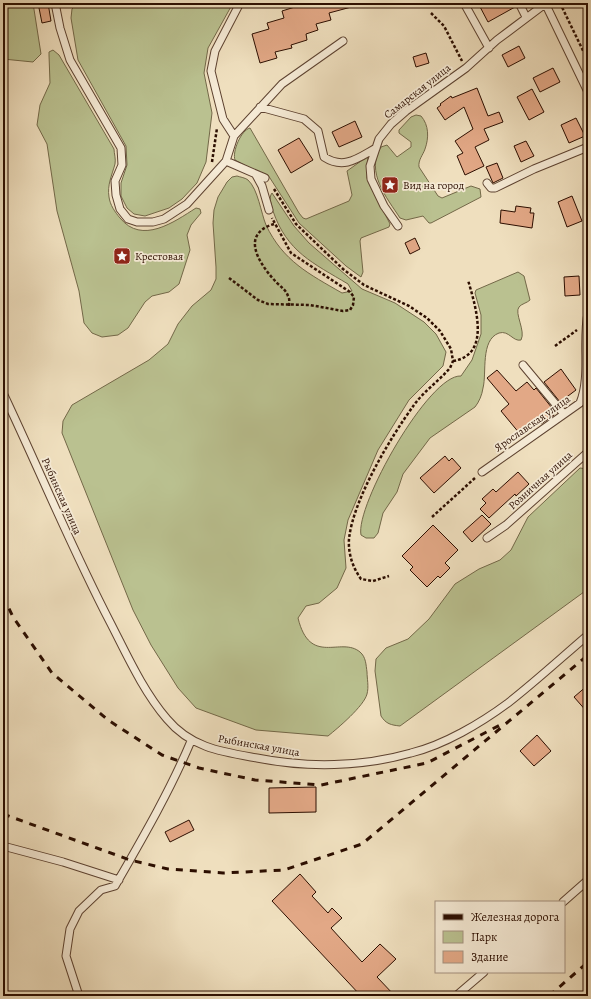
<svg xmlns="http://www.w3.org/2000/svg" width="591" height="999" viewBox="0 0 591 999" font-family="Alegreya,serif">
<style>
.green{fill:#bac190;stroke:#736848}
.building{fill:#e2a886;stroke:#2c0e00}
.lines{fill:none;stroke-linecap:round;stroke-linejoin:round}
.lane-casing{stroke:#5d4230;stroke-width:9}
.path{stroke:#2c0e00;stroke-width:2.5;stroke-dasharray:3 2;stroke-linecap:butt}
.lane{stroke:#f5ead5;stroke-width:7}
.rail{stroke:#2c0e00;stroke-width:3;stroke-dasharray:7 7;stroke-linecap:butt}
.labels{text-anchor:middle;stroke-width:3.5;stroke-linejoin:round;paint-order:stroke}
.street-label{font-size:11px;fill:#2c0e00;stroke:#f5ead5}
.poi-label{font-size:11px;fill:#2c0e00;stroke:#f5ead5;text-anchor:start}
</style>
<rect width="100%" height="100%" fill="#efdfbe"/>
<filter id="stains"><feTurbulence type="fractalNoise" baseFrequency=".005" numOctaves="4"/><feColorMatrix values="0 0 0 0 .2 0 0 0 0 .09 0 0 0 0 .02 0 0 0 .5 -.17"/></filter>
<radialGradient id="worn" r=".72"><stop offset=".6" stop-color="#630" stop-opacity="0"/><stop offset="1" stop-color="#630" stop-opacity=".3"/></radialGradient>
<!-- green -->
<path class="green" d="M3 3H33L41 54 33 62 3 59Z
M77 3H233L208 48 204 73 212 113 206 162 197 183 182 199 169 208 145 216 134 214 127 208 121 196V183L127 165 126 146 78 60 71 18 72 9Z
M53 50 59 55 114 149C114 153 116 159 115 164 112 175 107 185 109 197 110 205 115 212 120 218 142 245 174 222 196 208L200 209 201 213 191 225 187 235 190 250 179 284 169 292 152 296 145 302 128 328 118 335 102 337 92 333 84 323 79 291 57 211 47 144 37 125 40 105 50 83 49 55V52Z
M416 115 421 116C429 125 429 138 425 149 423 155 418 160 419 167L438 196 442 198 471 186 480 189 481 197 431 223H429L423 216 406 220 400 218C387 198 365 172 381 147L387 145 397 157 411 147V142L399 133V130L411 117Z
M250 128 299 213 303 218 306 219 349 201 352 195 347 171 368 156 367 178 390 224 389 227 361 238 360 241 363 272 361 277 346 266 299 223 268 175 256 171 235 160C232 152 241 130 250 128Z
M237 176C240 177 246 178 248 180 258 189 261 213 266 225 283 261 309 274 342 293L352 291 348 284C313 263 287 252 273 211 272 205 268 198 272 193L294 226 309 243 362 289 395 303 424 322 436 334 446 352 443 366 409 400 378 450 348 520 344 540 346 568 337 588 319 603 306 606 298 618C310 667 341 636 360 652 366 657 366 665 367 672 367 678 369 687 367 694 364 706 338 728 328 736L256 730 196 708 178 688 151 645 133 610 62 433 63 421 72 405 149 360 168 344 178 324 192 306 211 290 216 279V267L213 223 214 210 218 197 227 182 232 177Z
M518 272 524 276 530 300C527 303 521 304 519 307 514 313 526 331 521 340 513 342 509 330 499 333 480 340 487 373 483 388 482 395 479 402 475 407L430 438 403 474 397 492 383 513 378 533 374 538H366L361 535C355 506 429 374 461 376L472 360 481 334V315L475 293 476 290Z
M580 468 588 469V589L400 726C391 725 386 724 381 716L375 671 376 659 386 648 408 639 429 619 455 584 479 569 500 560 511 550 528 517Z"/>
<!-- building -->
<path class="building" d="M38 3H48L51 21 42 23Z
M297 3H355V6L329 13 331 20 316 24 318 30 306 34 307 40 291 45 292 48 275 52 277 58 260 63 252 34 269 29 267 23 284 18 282 11 298 6Z
M478 3H514L515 7 488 22Z
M519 46 525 58 508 67 502 55Z
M426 53 429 63 416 67 413 57Z
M553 68 560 82 540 92 533 78Z
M477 88 488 116 499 112 503 122 484 129 489 140 475 147 484 166 465 175 457 156 463 153 455 141 473 129 464 107 445 120 437 108 441 105 440 104 451 96 452 98Z
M532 89 544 112 529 120 517 97Z
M576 118 585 136 569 143 561 125Z
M355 121 362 137 339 147 332 132Z
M299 138 313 160 291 173 278 150Z
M526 141 534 156 521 162 514 146Z
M497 163 503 178 493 183 486 167Z
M572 196 582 221 567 227 558 202Z
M516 206 531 208 530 213H534L532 228 500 223 501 210 515 212Z
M415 238 420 249 410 254 405 243Z
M579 276 580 295 565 296 564 277Z
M561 369 576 390 560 402 544 382Z
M497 370 516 391 527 382 534 390 536 388 552 408 550 410 554 415 541 424 536 419 520 434 501 411 509 404 487 378Z
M445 456 449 461 452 458 461 468 434 493 420 478Z
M518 472 529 484 516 496 515 494 489 518 480 509 486 503 482 499 493 489 496 492Z
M482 515 491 524 472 542 463 532Z
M433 525 458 550 445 563 450 568 440 578 438 576 427 587 410 570 413 567 402 556Z
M588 685V713L574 697Z
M537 735 551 751 534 766 520 751Z
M316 787V812L269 813V788Z
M189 820 194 830 170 842 165 832Z
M300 874 316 892 312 896 328 913 332 908 342 918 331 928 362 962 380 944 396 959 377 977 395 996H361L272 901Z"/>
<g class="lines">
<defs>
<path id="lane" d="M55 3 60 28 70 60 121 148 122 165 115 181 116 195 120 209 128 219 137 222H153L164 219 187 204 226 161 234 136 282 84 343 41
M464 3 489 48
M519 3 526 17
M545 3 588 92
M260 107 304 119 318 131 324 157C344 170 358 158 376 148
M234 136 223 119 211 71 215 51 240 3
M226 161 265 178
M256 175 262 186 269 210
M487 183 491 188H495L534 169 588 147
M398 226 384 206 371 179 370 166 379 139 391 124 406 111 466 68 497 40 545 4
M523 365 563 413
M3 393C39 469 71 547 110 622 127 655 143 691 167 719 191 748 223 752 257 758 307 768 362 767 411 753 444 745 481 723 508 703 535 682 561 658 588 635
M482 472 580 403C591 377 582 342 588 313
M487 538 506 525 588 452
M3 846 63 862 119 880
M563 902 588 880
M79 996 66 956 70 929 79 911 101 890 115 886C142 839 170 791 191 741
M456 996 484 972"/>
</defs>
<!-- lane casing -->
<use href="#lane" class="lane-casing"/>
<!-- path -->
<path class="path" d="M560 3 588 61
M431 13 444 26 462 61
M212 162 217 128
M274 189 296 224 343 269 364 285 409 306 427 318 440 331 451 349 453 361 450 368C439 381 424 391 414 405 390 438 353 500 349 539 348 554 353 568 361 579L373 581 389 576
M274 224C270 225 266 227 263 229 243 243 265 270 276 282 281 287 286 290 288 296 290 299 289 302 289 306
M229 278 258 300 268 304 310 305 343 311 350 310 353 305 354 297 350 292 291 253 272 218
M555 346 577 330
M453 361C492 355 475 305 468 280
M432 517 475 478"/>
<!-- lane -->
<use href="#lane" class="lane"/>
<!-- rail -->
<path class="rail" d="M3 596 13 617 52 673 108 720 162 755 199 768 255 780 321 785 427 763 500 725
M3 814 130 860 168 869 223 873 284 870 362 844 588 655
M549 996 588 962"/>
</g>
<!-- icons -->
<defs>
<symbol id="sight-square" viewBox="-11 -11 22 22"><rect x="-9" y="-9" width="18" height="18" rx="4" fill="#8f2418" stroke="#f5ead5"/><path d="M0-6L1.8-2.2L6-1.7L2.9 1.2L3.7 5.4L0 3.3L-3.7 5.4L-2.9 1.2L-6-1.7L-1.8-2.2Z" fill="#fff"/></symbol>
</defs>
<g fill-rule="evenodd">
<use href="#sight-square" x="380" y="175" width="20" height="20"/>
<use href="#sight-square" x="112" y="246" width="20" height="20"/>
</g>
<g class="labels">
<!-- street labels -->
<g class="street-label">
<text transform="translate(417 91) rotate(-38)" y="4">Самарская улица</text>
<text transform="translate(532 423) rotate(-35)" y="4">Ярославская улица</text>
<text transform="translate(540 480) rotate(-42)" y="4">Розничная улица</text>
<text transform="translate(62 496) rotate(66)" y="4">Рыбинская улица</text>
<text transform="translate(259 745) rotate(10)" y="4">Рыбинская улица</text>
</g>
<!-- poi labels -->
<g class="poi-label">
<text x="403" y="189">Вид на город</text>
<text x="135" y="260">Крестовая</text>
</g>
</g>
<!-- margin -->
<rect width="591" height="999" fill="none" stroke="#efdfbe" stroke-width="16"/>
<rect x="4" y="4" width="583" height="991" fill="none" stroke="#2c0e00" stroke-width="2"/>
<rect x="8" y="8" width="575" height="983" fill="none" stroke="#2c0e00"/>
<!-- legend -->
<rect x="435" y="901" width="130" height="72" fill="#f5ead5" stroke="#a59280"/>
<rect x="443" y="914" width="20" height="6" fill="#2c0e00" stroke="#a59280"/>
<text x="471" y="921" font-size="12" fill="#2c0e00">Железная дорога</text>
<rect x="443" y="931" width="20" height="12" fill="#bac190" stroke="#a59280"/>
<text x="471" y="941" font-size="12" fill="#2c0e00">Парк</text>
<rect x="443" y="951" width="20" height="12" fill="#e2a886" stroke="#a59280"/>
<text x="471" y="961" font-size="12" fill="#2c0e00">Здание</text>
<rect width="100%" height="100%" filter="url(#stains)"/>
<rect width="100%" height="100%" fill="url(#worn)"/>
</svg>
